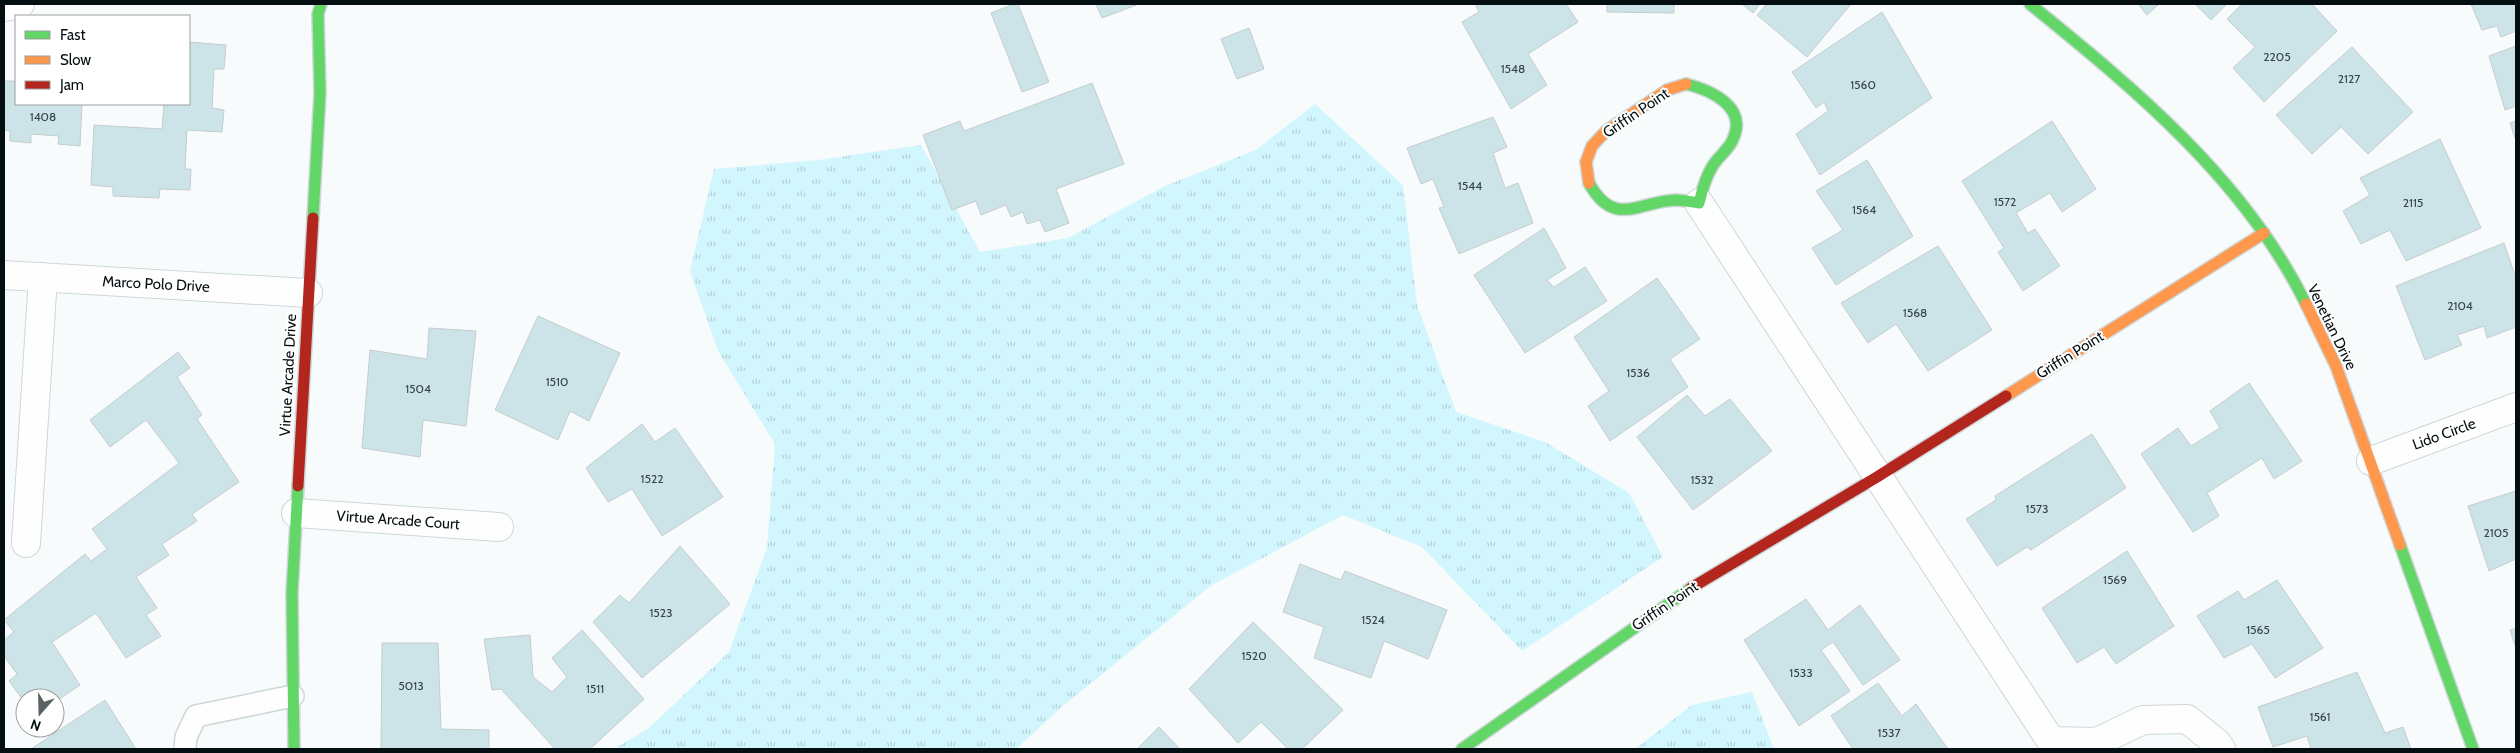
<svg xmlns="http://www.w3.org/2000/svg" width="2520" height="753" viewBox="0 0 2520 753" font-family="Cabin,sans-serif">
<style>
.grass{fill:url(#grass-tufts)}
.building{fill:#cce3e7;stroke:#c5cdce}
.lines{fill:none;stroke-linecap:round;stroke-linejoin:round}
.lane-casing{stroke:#ced7d8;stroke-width:24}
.street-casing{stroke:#ced7d8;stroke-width:30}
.fast-casing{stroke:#ced7d8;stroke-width:14}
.slow-casing{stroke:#ced7d8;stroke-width:14}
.jam-casing{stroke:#ced7d8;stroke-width:14}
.lane{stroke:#fefeff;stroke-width:21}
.street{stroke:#fefeff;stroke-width:28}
.fast{stroke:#63d668;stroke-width:11}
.slow{stroke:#ff974d;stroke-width:11}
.jam{stroke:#b3261e;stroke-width:11}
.labels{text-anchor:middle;stroke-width:4;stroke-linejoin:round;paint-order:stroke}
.number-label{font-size:12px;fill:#374446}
.street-label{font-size:15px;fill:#050f11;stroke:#fff}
</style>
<defs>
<pattern id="grass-tufts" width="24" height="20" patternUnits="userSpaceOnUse" patternTransform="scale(1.25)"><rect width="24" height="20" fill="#d2f6fd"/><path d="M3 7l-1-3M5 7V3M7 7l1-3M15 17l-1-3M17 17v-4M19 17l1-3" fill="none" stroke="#b3d2d8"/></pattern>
</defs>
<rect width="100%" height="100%" fill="#f7fbfc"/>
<!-- grass -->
<path class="grass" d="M1315 104 1403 185 1417 305 1456 412 1545 442 1629 493 1663 557 1522 651 1422 547 1343 515 1212 585 1063 706 1016 749H614L649 728 729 652 767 548 775 444 718 351 690 271 714 169 818 160 921 145 980 252 1068 238 1165 186 1256 150Z
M1752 692 1774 749H1635L1692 705Z"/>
<!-- building -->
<path class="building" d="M1014 4H1018L1049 82 1022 92 991 13Z
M1096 4H1139L1102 18Z
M1475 4H1566L1578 22 1528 54 1547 85 1511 109 1462 22 1479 12Z
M1607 4H1674V13L1607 12Z
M1742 4H1760L1753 13Z
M1767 4H1851L1807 57 1757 15Z
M2138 4H2159L2147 15Z
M2195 4H2227L2211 20Z
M2242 4H2312L2337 31 2264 102 2233 68 2255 47 2227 19Z
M2471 4H2516V31L2501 37 2497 26 2482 30Z
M1882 12 1932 98 1820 175 1796 134 1828 111 1824 102 1816 108 1792 72Z
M1249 28 1264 69 1237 79 1221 39Z
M189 42 226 45 224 69H214L212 108 224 110 222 132 187 130 185 169H191L190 190 160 189 159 198 113 196V187L91 185 94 125 162 129 164 104H189Z
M2516 46V106L2505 110 2489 56Z
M2352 47 2413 112 2368 154 2341 127 2312 154 2276 115Z
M4 81H15L16 104H82L80 146 58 144 59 136 31 134V143L10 141V131L4 130Z
M1092 83 1124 164 1056 189 1069 223 1045 232 1040 220 1027 224 1023 212 1011 217 1006 205 981 215 976 201 952 210 923 135 960 121 964 131Z
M1493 117 1507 147 1493 153 1505 188 1518 183 1533 223 1459 254 1439 208 1444 207 1433 179 1421 184 1407 148Z
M2052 121 2096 189 2062 212 2050 193 2016 213 2028 233 2035 229 2060 266 2023 291 1998 252 2004 248 1962 181Z
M2516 121V141L2510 123Z
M2440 139 2481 228 2406 261 2390 230 2361 244 2343 211 2370 195 2360 178Z
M1867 160 1913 236 1836 285 1812 248 1843 230 1816 191Z
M1544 228 1566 268 1547 280 1554 287 1585 267 1607 301 1525 353 1474 275Z
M2504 243 2516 278V327L2487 338 2484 326 2457 335 2462 345 2425 360 2396 286Z
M1938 246 1992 330 1928 371 1896 324 1868 343 1841 303Z
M1657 278 1700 339 1670 359 1688 387 1610 441 1588 406 1609 391 1574 337Z
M538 316 620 353 589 421 570 411 558 440 495 410Z
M429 328 476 331 466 426 423 420 420 457 362 448 370 350 427 359Z
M178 352 190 368 177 377 202 415 197 419 239 482 192 514 197 521 162 544 169 555 136 577 157 608 146 615 161 636 126 658 96 613 52 642 80 685 55 702V698H25V703L9 681 17 674 4 656V640L14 632 4 620 85 554 91 561 107 549 92 529 179 463 146 420 110 447 90 420Z
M2249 383 2302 461 2274 479 2262 458 2207 493 2219 516 2193 532 2141 454 2178 428 2191 446 2220 428 2210 411Z
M1687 395 1705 416 1730 399 1772 451 1693 510 1637 437Z
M642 424 655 442 675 428 723 497 662 536 632 489 608 502 586 468Z
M2092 434 2126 488 2031 550 2027 547 1997 566 1966 519 1996 500 1995 496Z
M2516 491V559L2489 571 2468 506Z
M680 546 730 604 642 678 593 622 620 595 629 603Z
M2127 551 2174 626 2116 664 2104 647 2077 663 2042 608Z
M1300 564 1341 580 1345 571 1447 610 1428 659 1384 641 1371 678 1314 658 1324 627 1283 612Z
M2277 580 2323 648 2275 678 2252 644 2224 658 2197 616 2238 591 2244 600Z
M1806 599 1828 630 1860 605 1900 660 1863 685 1833 642 1821 650 1850 691 1799 726 1744 640Z
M1253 622 1343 710 1302 749H1288L1261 722 1238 743 1189 689Z
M2516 628V648L2510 630Z
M582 630 644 699 590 749H555L501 689 492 690 484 639 530 635 533 677 552 692 567 677 552 658Z
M382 643H438L441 729 489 730V749H381Z
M2357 672 2385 733 2403 727 2411 749H2311L2307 736 2273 747 2258 707Z
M1878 683 1902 716 1916 704 1948 749H1853L1831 716Z
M105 700 136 749H31Z
M1159 727 1180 749H1137Z"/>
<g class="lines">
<defs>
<path id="lane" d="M185 749 186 737 196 716 293 696"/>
<path id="street" d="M4 7 20 4
M1699 203 2051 741
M4 275 308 293
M2371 461 2516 407
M296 513 499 527
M26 543 43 277
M2051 741 2097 742 2143 720 2187 719 2217 743 2221 749"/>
<path id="fast" d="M2030 4C2135 89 2245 180 2306 304
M1589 183C1614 229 1640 201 1676 200 1683 200 1691 202 1699 203 1702 191 1705 178 1712 167 1718 156 1729 150 1733 139 1748 107 1711 90 1686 84
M313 218 320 93 318 14 321 4
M2400 545 2473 749
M294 749 292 593 298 486
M1462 749 1691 588"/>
<path id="slow" d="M1589 183 1586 162 1592 146 1606 131 1667 90 1686 84
M2306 304 2336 366 2400 545
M2006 396 2264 233"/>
<path id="jam" d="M298 486 313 218
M1691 588 1877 477 2006 396"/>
</defs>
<!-- lane casing -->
<use href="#lane" class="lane-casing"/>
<!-- street casing -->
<use href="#street" class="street-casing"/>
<!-- fast casing -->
<use href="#fast" class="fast-casing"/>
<!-- slow casing -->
<use href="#slow" class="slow-casing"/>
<!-- jam casing -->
<use href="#jam" class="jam-casing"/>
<!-- lane -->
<use href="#lane" class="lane"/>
<!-- street -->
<use href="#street" class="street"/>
<!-- fast -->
<use href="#fast" class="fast"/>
<!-- slow -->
<use href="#slow" class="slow"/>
<!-- jam -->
<use href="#jam" class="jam"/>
</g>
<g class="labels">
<!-- number labels -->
<g class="number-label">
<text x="2277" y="61">2205</text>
<text x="1513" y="73">1548</text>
<text x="2349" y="83">2127</text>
<text x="1863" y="89">1560</text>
<text x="43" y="121">1408</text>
<text x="1470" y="190">1544</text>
<text x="2005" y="206">1572</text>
<text x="2413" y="207">2115</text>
<text x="1864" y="214">1564</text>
<text x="2460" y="310">2104</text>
<text x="1915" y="317">1568</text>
<text x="1638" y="377">1536</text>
<text x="557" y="386">1510</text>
<text x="418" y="393">1504</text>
<text x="652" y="483">1522</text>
<text x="1702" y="484">1532</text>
<text x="2037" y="513">1573</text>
<text x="2496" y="537">2105</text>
<text x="2115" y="584">1569</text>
<text x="661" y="617">1523</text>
<text x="1373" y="624">1524</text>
<text x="2258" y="634">1565</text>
<text x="1254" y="660">1520</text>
<text x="1801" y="677">1533</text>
<text x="411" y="690">5013</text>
<text x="595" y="693">1511</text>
<text x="2320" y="721">1561</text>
<text x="1889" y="737">1537</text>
</g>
<!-- street labels -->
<g class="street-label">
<text transform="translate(1636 113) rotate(-34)" y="5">Griffin Point</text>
<text transform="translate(156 284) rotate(3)" y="5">Marco Polo Drive</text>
<text transform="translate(2332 327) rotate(64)" y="5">Venetian Drive</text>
<text transform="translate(2070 355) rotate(-32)" y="5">Griffin Point</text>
<text transform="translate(288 375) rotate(-87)" y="5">Virtue Arcade Drive</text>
<text transform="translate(2444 434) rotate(-20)" y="5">Lido Circle</text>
<text transform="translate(398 520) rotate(4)" y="5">Virtue Arcade Court</text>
<text transform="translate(1665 606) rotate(-34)" y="5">Griffin Point</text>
</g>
</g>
<!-- border -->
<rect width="2520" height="753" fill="none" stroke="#050f11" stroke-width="10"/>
<!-- legend -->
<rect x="15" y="15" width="175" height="90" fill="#ffffff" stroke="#9b9fa0"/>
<rect x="25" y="31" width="25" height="8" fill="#63d668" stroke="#9b9fa0"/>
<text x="60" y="40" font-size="15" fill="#050f11">Fast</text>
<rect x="25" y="56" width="25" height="8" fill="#ff974d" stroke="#9b9fa0"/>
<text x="60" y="65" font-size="15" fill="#050f11">Slow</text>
<rect x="25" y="81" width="25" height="8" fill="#b3261e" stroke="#9b9fa0"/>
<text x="60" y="90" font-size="15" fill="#050f11">Jam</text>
<!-- north arrow -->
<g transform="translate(40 713) rotate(200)"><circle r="24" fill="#ffffff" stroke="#9b9fa0"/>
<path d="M0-4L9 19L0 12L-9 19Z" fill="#5a6263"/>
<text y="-8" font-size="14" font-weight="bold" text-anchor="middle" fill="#050f11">N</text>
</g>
</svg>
